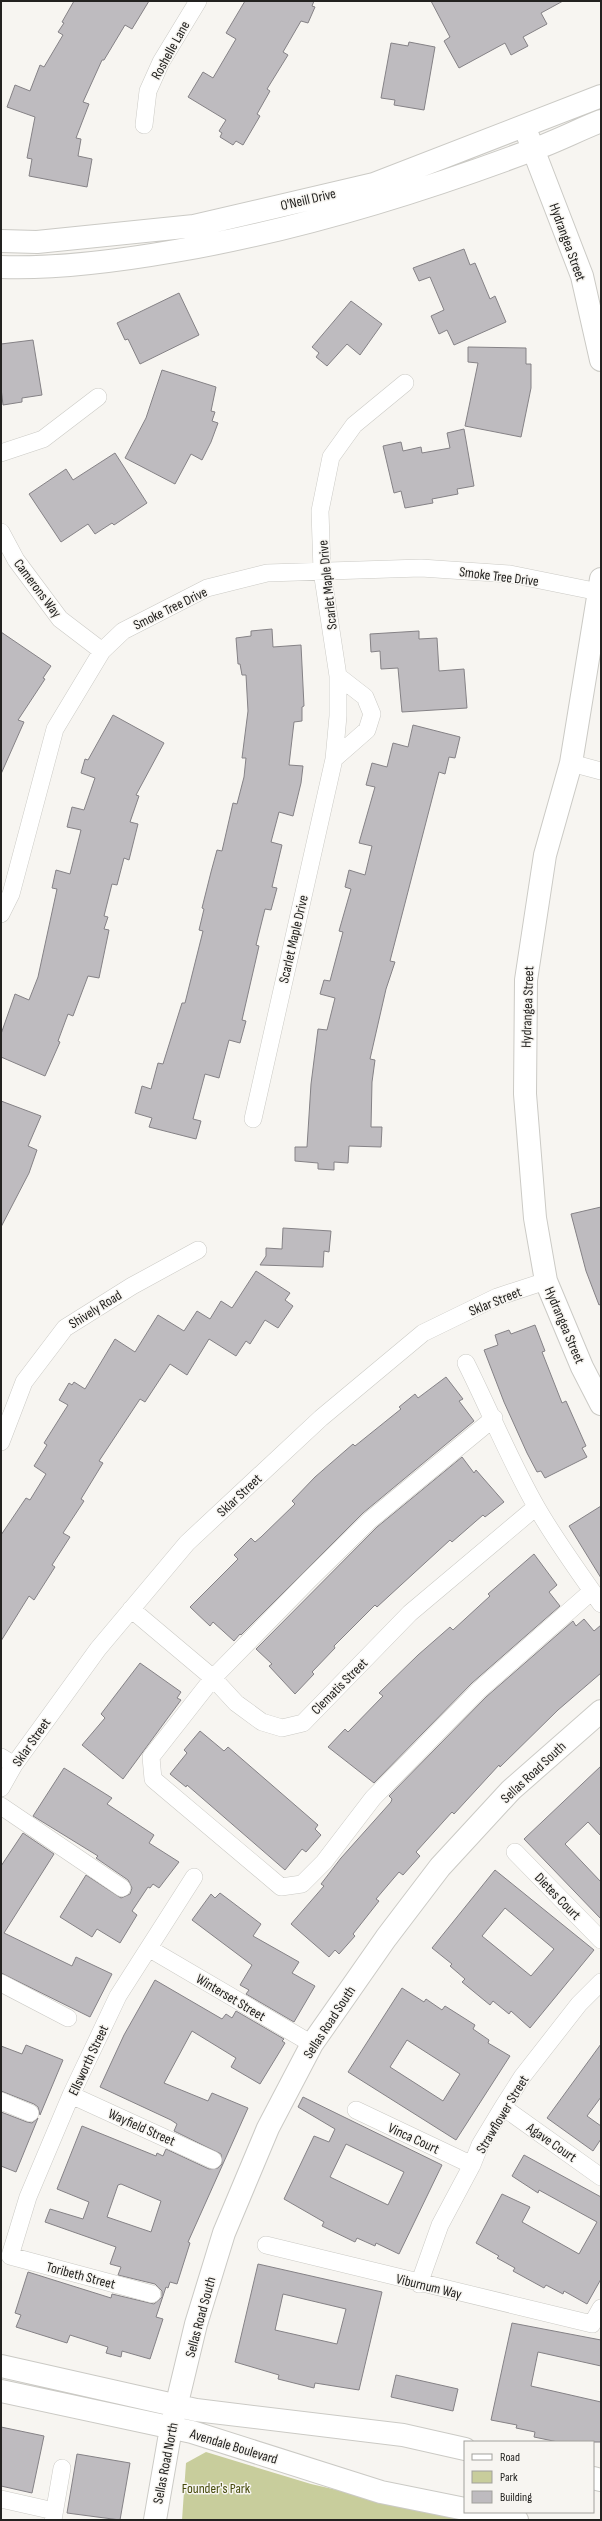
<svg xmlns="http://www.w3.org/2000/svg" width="602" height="2521" viewBox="0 0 602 2521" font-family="'Sofia Sans Condensed',sans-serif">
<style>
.green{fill:#c8cd9c}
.building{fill:#bebbbf;stroke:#858286;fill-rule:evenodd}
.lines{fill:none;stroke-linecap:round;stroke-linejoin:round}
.street-casing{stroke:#cbcac5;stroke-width:18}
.secondary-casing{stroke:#cbcac5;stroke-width:24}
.street{stroke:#fff;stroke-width:17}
.secondary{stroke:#fff;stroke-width:22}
.labels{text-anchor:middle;stroke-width:3;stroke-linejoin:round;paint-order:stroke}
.street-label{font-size:14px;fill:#232220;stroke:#f7f5f1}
.park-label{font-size:14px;fill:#464a0b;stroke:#f7f5f1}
</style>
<rect width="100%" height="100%" fill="#f7f5f1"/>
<!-- green -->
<path class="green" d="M206 2452 311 2484 467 2520H182L186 2463Z"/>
<!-- building -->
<path class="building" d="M74 1H149L132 29 125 25 104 60H102L83 102 89 104 76 138 81 139 78 156 92 159 87 187 29 176 32 159 27 158 35 117 7 107 15 85 30 91 40 65 44 67 63 35 58 32 64 23 62 22Z
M245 1H314L312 6 315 7 308 23 301 21 283 52 288 55 267 89 270 91 257 114 260 116 243 145 236 141 233 145 220 137 222 133 219 131 226 120 188 97 203 72 213 78 236 39 226 33Z
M431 1H563L541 13 547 24 523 37 528 46 511 55 505 43 459 68 444 41 450 37Z
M409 42 435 47 424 110 394 105 395 100 381 98 391 43 408 46Z
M464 249 470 265 475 263 490 299 495 296 506 322 454 345 447 330 439 334 431 316 444 310 430 277 419 281 413 268Z
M179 293 199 335 140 364 128 339 125 340 117 323Z
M351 301 382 324 360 355 347 344 327 366 316 357 319 353 312 347Z
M33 340 42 395 22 398V402L3 405 1 388V344Z
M468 347 526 348V364H531V388L521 437 465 426 478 363 468 362Z
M162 370 216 387 211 411 215 412 212 421 218 423 211 442 202 460 191 454 175 484 125 458 146 418Z
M464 429 474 486 457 489 458 494 432 499 433 503 405 508 401 491 394 493 383 446 401 442 403 451 421 447 422 453 450 448 447 433Z
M115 453 147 503 114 525 112 523 95 534 88 524 61 542 29 494 66 469 73 480Z
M272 629 273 647 301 645 304 706 302 707V721L294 722 289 765 303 766 301 783 293 816 279 812 271 842 282 845 272 887 277 888 271 910 265 909 256 945 259 946 242 1020 246 1021 240 1043 229 1040 219 1078 205 1074 193 1119 201 1121 196 1139 149 1127 152 1118 135 1113 142 1086 151 1089 158 1063 163 1064 182 1003H185L203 931 199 930 204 909 202 908 211 872 217 850 222 851 233 803 237 804 244 777 246 758H242L248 711 246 675H242L240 664H238L236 638 251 636V631Z
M419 631V639L437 638 439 671 464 669 467 708 402 712 398 668 381 669 380 651 371 652 370 634Z
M1 632 51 666 43 678 45 679 18 720 24 722 1 774Z
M113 715 164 743 136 795 139 796 130 822 138 824 129 860 124 858 117 885 112 884 104 916 108 917 104 929 109 930 99 978 88 976 73 1016 68 1014 58 1041 60 1042 45 1076 1 1057V1034L15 994 29 1000 38 977 57 889 52 888 56 870 70 874 81 830 67 827 72 807 84 810 95 778 81 773 85 759 88 760Z
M413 725 460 737 455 758 449 757 445 774 439 772 390 961 395 962 386 989 370 1059 375 1060 372 1082 371 1127H382L381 1147 349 1146 348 1163 334 1162V1170L318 1169V1163L295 1161V1147H307L311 1084 318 1029 327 1030 335 998 320 994 324 980 330 981 343 932 339 931 351 889 345 887 349 870 365 875 372 846 359 843 375 787 366 785 372 763 387 767 393 743 408 747Z
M1 1101 41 1116 28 1146 37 1150 29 1173 1 1227Z
M601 1207V1304L599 1305 586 1271 571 1214Z
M283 1228 331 1231 329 1252 324 1251 323 1267 260 1265 266 1256V1248L282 1249Z
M256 1271 290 1293 285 1300 293 1306 278 1328 265 1320 250 1344 246 1341 236 1356 209 1339 187 1375 170 1364 145 1402 140 1399 99 1461 103 1463 81 1499 84 1501 63 1533 70 1537 52 1565 55 1567 34 1600 29 1596 1 1641V1535L26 1498 30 1500 46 1474 34 1466 47 1445 44 1443 68 1405 59 1400 69 1383 72 1385 74 1382 85 1389 115 1339 135 1352 158 1315 184 1331 197 1311 210 1319 221 1301 232 1308Z
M535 1325 545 1351 542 1352 562 1403 566 1401 586 1446 582 1448 587 1457 545 1478 541 1471 537 1472 527 1453 504 1402 484 1350 498 1345 495 1335 509 1330 511 1334Z
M446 1377 463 1399 459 1401 474 1421 363 1513 241 1635 240 1634 234 1641 213 1622 210 1626 190 1607 238 1559 234 1555 251 1538 255 1542 261 1537 295 1504 292 1501 315 1477 353 1444 355 1446 401 1409 399 1407 415 1394 418 1398Z
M462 1457 474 1473 476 1470 504 1502 485 1517 483 1515 452 1542 450 1540 377 1607 375 1605 334 1646 335 1648 312 1672 314 1674 295 1694 269 1666 272 1664 256 1649 377 1527Z
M601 1506V1578L569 1526Z
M534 1554 557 1585 549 1592 560 1606 472 1683 374 1783 328 1747 345 1729 348 1732 383 1696 379 1693 418 1655 450 1627 453 1630 490 1596 488 1594Z
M584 1619 594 1631 601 1625V1673L558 1710 500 1767 499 1765 454 1814 452 1812 416 1852 420 1856 403 1875 399 1872 376 1899 379 1901 353 1934 355 1936 339 1954 335 1950 329 1957 291 1924 324 1886 321 1884 341 1858 391 1802 392 1799 389 1796 486 1697 573 1621 576 1626Z
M140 1663 181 1692 177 1698 181 1700 123 1779 82 1745 105 1718 101 1714Z
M200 1731 224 1751 228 1747 318 1825 315 1829 321 1835 306 1852 302 1849 285 1870 187 1785 186 1787 170 1774 187 1753 184 1750Z
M601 1766V1836L588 1822 565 1844 601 1882V1919L524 1839Z
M64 1768 112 1798 107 1804 154 1835 149 1843 179 1862 159 1888 153 1884 150 1888 148 1887 132 1911 137 1915 120 1943 97 1929 92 1937 60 1917 86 1875 121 1898 130 1894 132 1888 128 1880 96 1858 98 1856 33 1816Z
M23 1833 54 1854 4 1933 72 1966 76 1957 112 1974 90 2017 1 1973V1866Z
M495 1870 594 1950 530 2028 511 2011 509 2014 493 2001 490 2005 462 1982 465 1979 450 1966 452 1964 432 1948ZM505 1908 554 1949 531 1976 482 1936Z
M220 1893 261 1924 253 1936 299 1962 292 1973 315 1986 294 2022 246 1994 249 1990 240 1985 252 1965 192 1920 211 1894 215 1898Z
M155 1980 222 2019 226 2014 232 2018 236 2011 284 2039 282 2041 285 2043 260 2084 231 2067 236 2058 192 2031 164 2083 208 2101 212 2093 248 2108 188 2242 190 2243 177 2284 170 2282 168 2288 166 2287 156 2317 163 2319 150 2359 122 2351 121 2357 106 2353 108 2347 70 2335 67 2343 16 2327 21 2315 15 2313 28 2272 111 2298 112 2294 154 2304 162 2297V2291L155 2284 118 2275 121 2267 110 2264 116 2247 45 2222 50 2209 83 2219 89 2202 57 2189 82 2126 156 2156 157 2153 163 2156 166 2149 209 2169 218 2168 222 2164 221 2154 174 2131 177 2124 171 2120 100 2087 124 2035ZM121 2184 161 2201 151 2232 107 2217 118 2185Z
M402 1988 424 2002 426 1999 442 2010 445 2006 475 2025 473 2029 489 2040 488 2043 510 2056 456 2140 348 2072ZM407 2040 460 2074 443 2101 390 2067Z
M601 2044V2097L587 2116 601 2126V2139L593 2151 547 2118Z
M26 2045 63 2060 40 2115 38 2107 34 2104 1 2091V2046L22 2054Z
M303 2097 442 2165 399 2254 376 2243 375 2246 357 2238 355 2242 322 2226 324 2222 284 2199 314 2136 329 2142 335 2129 298 2107ZM346 2144 404 2172 388 2205 330 2177Z
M1 2112 27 2122 32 2123 38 2118 16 2172 1 2166Z
M524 2155 601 2197V2279L587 2304 564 2291 563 2294 546 2285 544 2288 513 2271 515 2268 497 2258 499 2256 476 2243 502 2194 530 2207 522 2222 579 2254 597 2222 539 2190 538 2193 512 2176Z
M258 2264 382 2292 359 2390 315 2383 314 2388 278 2379 279 2375 235 2362ZM283 2294 346 2309 337 2344 275 2330Z
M512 2323 601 2340V2366L538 2352 531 2386 601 2402V2442H558L534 2437 535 2432 516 2428 517 2425 491 2420Z
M396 2375 458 2389 453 2411 391 2397Z
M1 2427 44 2436 32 2493 1 2486Z
M77 2454 130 2463 120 2520 67 2513Z"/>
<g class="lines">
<defs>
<path id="street" d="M144 125 148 91 161 62 198 1
M1 453 43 439 98 397
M1 532 16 560 60 619 102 651
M334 759 367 730 372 714 365 697 338 676
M571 763 601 771
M1 914 11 894 55 729 102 651 123 631 207 588 267 573 421 568 510 574 599 592
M253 1119 334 759 338 716V676L322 571 320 511 331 457 354 425 405 383
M466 1363C490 1411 510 1461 537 1508 556 1541 579 1572 601 1604
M494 1418 370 1520 309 1580 213 1678 151 1757 153 1779 281 1887 302 1884 324 1862 373 1798 479 1690 592 1591
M1 1442 24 1382 65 1328 132 1286 198 1250
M131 1609 213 1678 236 1703 262 1722 282 1728 303 1723 410 1613 536 1507
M1 1757 14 1765
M1 1788 14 1765 98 1649 187 1543 321 1418 423 1333 497 1297 546 1281
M1 1806 122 1888
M515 1852 601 1940
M150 1949 312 2044
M1 1983 68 2018
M71 2095 213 2160
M1 2101 30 2113
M503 2107 601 2177
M356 2110 472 2165
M266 2245 592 2324 601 2308
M419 2284 440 2225 472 2165 480 2145 503 2107 522 2077 579 2004 601 1982
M152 2294 10 2256 28 2197 71 2095 118 1996 194 1877
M1 2499 54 2511
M53 2520 62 2468"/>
<path id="secondary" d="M528 136 582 276 601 360
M1 241 37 242 194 226 374 184 601 96
M1 267C58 269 118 261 175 251 298 230 415 194 532 150 555 142 578 130 601 121
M601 579 571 763 545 855 526 980 525 1094 535 1218 546 1281 582 1367 601 1404
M1 2366 196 2410 403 2435 465 2449
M1 2391 192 2432 381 2492 465 2509
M593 2478 601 2480
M478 2512 517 2520
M155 2520 171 2428 196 2324 224 2233 268 2128 312 2044 386 1938 440 1867 511 1790 601 1711"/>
</defs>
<!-- street casing -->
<use href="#street" class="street-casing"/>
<!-- secondary casing -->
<use href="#secondary" class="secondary-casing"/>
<!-- street -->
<use href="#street" class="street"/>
<!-- secondary -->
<use href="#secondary" class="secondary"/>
</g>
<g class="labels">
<!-- street labels -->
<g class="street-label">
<text transform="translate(170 50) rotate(-61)" y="5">Roshelle Lane</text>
<text transform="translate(308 199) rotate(-13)" y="5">O'Neill Drive</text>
<text transform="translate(568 242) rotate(70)" y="5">Hydrangea Street</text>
<text transform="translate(499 576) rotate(7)" y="5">Smoke Tree Drive</text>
<text transform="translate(327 585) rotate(-96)" y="5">Scarlet Maple Drive</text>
<text transform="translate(38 588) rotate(53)" y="5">Camerons Way</text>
<text transform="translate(170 608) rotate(-26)" y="5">Smoke Tree Drive</text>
<text transform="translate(293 939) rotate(-77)" y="5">Scarlet Maple Drive</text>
<text transform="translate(527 1007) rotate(-88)" y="5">Hydrangea Street</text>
<text transform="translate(495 1301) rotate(-22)" y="5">Sklar Street</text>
<text transform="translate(95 1309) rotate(-32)" y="5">Shively Road</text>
<text transform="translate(565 1325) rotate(67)" y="5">Hydrangea Street</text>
<text transform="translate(239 1495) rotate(-43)" y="5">Sklar Street</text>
<text transform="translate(339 1686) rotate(-45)" y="5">Clematis Street</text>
<text transform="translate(31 1742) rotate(-55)" y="5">Sklar Street</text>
<text transform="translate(533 1772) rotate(-43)" y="5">Sellas Road South</text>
<text transform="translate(558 1896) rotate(46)" y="5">Dietes Court</text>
<text transform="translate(231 1997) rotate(31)" y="5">Winterset Street</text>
<text transform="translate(329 2022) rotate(-57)" y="5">Sellas Road South</text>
<text transform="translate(88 2060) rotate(-65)" y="5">Ellsworth Street</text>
<text transform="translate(502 2114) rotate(-59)" y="5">Strawflower Street</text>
<text transform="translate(142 2127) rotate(24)" y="5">Wayfield Street</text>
<text transform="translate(414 2138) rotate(25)" y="5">Vinca Court</text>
<text transform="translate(552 2142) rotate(35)" y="5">Agave Court</text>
<text transform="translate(81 2275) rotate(15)" y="5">Toribeth Street</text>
<text transform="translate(429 2286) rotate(14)" y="5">Viburnum Way</text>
<text transform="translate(200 2317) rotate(-75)" y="5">Sellas Road South</text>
<text transform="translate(234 2446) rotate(17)" y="5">Avendale Boulevard</text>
<text transform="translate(165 2463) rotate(-79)" y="5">Sellas Road North</text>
</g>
<!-- park labels -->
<g class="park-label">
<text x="216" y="2493">Founder's Park</text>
</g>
</g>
<!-- border -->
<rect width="602" height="2521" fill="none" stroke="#232220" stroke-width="4"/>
<!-- legend -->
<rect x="464" y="2441" width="130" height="72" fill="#f7f5f1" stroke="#a2a19d"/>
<rect x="472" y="2454" width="20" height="6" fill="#ffffff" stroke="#a2a19d"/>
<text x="500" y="2461" font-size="12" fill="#232220">Road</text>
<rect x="472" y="2471" width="20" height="12" fill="#c8cd9c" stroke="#a2a19d"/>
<text x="500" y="2481" font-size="12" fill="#232220">Park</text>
<rect x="472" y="2491" width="20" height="12" fill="#bebbbf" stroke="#a2a19d"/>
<text x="500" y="2501" font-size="12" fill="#232220">Building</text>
</svg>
